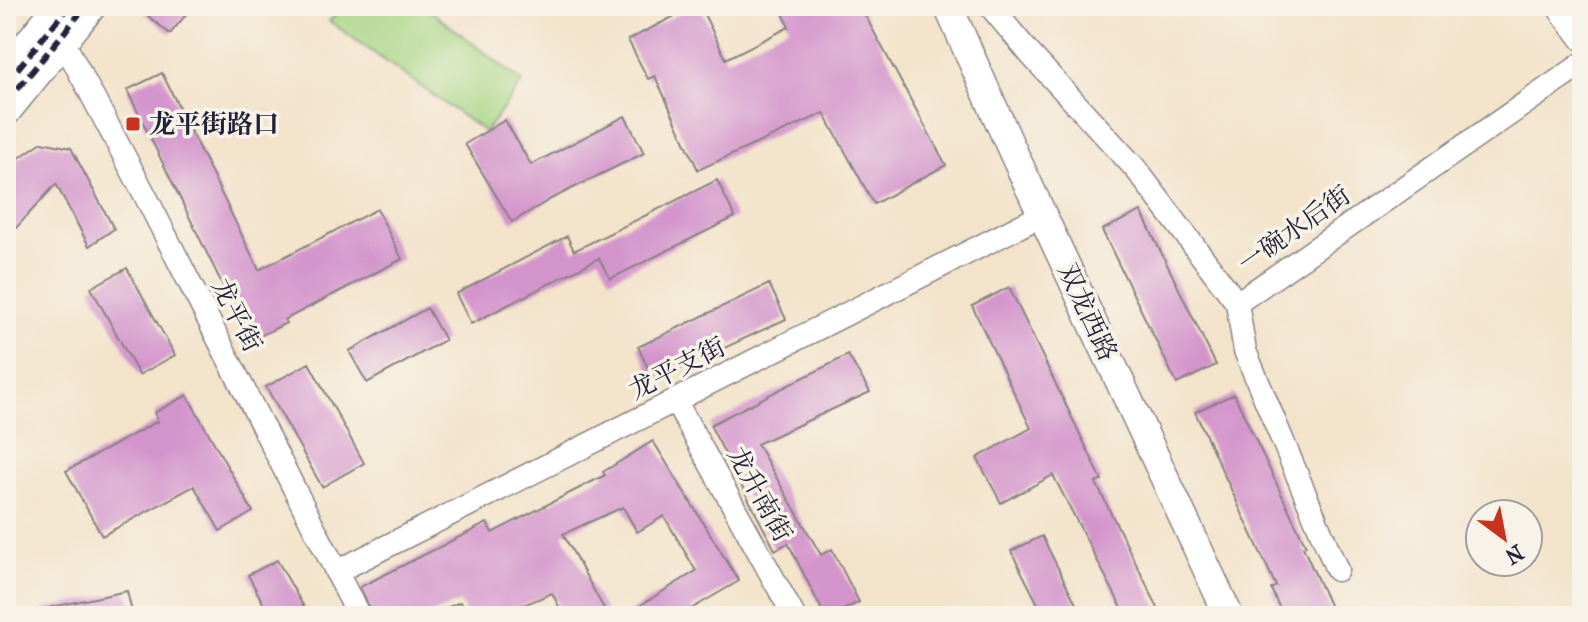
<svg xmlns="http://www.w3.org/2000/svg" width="1588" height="622" viewBox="0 0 1588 622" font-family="'IM FELL French Canon','Noto Serif SC',serif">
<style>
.green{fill:#a6d582;stroke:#647c5e;stroke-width:2}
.building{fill:#d394cc}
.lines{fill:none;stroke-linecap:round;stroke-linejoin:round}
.minor-casing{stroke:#8a8282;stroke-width:25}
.major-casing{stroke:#8a8282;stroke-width:31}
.minor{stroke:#fff;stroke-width:22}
.major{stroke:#fff;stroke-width:28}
.rail{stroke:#22223b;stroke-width:6;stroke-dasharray:12 6;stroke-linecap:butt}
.poi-dot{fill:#c8321e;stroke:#f7f3e8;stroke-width:3}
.labels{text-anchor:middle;stroke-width:7;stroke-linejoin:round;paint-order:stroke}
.poi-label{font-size:26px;font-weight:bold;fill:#22223b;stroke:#f7f3e8;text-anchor:start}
.street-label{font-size:26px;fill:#22223b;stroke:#f7f3e8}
</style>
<rect width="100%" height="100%" fill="#f7f3e8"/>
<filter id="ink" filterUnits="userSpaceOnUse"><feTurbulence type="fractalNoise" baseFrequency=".0125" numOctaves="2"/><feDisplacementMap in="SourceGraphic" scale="16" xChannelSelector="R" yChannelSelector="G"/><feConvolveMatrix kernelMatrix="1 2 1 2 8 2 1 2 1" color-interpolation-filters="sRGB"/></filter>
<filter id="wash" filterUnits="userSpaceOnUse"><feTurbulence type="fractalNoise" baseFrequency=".006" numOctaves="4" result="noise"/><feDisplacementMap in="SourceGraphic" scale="32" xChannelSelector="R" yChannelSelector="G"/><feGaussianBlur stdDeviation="1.8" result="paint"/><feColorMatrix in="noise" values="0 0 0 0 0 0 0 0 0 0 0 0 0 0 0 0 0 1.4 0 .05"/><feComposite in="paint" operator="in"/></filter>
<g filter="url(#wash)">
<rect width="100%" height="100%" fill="#f3e3ca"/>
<!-- green -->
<path class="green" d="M347 6H424L523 82 485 132 329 21Z"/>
<g id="blocks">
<!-- building -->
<path class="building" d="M136 6H193L170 34Z
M694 6H700L726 59 789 27 780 6H860L946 165 874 204 824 113 698 170 655 76 648 79 628 40Z
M162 73 259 270 377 209 402 259 284 320 286 323 250 341 127 90Z
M625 116 644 153 551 199 512 222 465 144 505 120 531 165Z
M42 142 71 148 114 229 89 246 56 184 6 239V175L19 158Z
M717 180 735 217 610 279 599 258 471 324 456 294 567 236 574 251Z
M1141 211 1216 365 1177 384 1102 230Z
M127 268 175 355 139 375 91 288Z
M769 284 786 319 654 381 638 347Z
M1009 287 1102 480 1096 483 1162 616H1126L1053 475 1001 503 977 458 1031 428 972 306Z
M427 308 445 340 367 383 349 351Z
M848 355 870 392 757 444 821 555 832 549 859 602 831 616H825L788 543 775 550 710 425Z
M309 363 364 463 322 487 266 387Z
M1234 394 1306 546 1303 547 1334 616H1283L1271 589 1276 586 1195 412Z
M187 395 253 512 220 531 194 486 102 536 66 471 158 421 154 413Z
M653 441 739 581 691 609 696 616H623L696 571 664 516 637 532 623 507 563 534 608 616H564L552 593 498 616H467L460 602 428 616H373L360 587 487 523 492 533 605 475 603 472Z
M1042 536 1082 616H1044L1011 551Z
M277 560 309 616H270L248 575Z
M127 591 133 616H44L43 609Z"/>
</g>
</g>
<g filter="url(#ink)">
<use href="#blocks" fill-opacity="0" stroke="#8a8282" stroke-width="2"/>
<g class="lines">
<defs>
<path id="minor" d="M990 6 1031 55 1136 169 1237 303 1245 351 1337 570
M1557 6 1582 39
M63 41 146 197 359 616
M1237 303 1582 64
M675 400 794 616
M336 572 1042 215"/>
<path id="major" d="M948 6 1013 152 1229 616
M6 71 58 6
M6 112 92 6"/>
</defs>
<!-- minor casing -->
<use href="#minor" class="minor-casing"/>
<!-- major casing -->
<use href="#major" class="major-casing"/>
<!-- minor -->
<use href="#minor" class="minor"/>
<!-- major -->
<use href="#major" class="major"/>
<!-- rail -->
<path class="rail" d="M6 83 69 6
M6 103 86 6"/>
</g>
</g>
<!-- markers -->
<rect class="poi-dot" x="125" y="116" width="16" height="16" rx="4"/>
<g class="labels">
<!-- poi labels -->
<g class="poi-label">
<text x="149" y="133">龙平街路口</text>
</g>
<!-- street labels -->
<g class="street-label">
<text transform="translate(1294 229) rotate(-35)" y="9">一碗水后街</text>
<text transform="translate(1088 312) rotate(65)" y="9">双龙西路</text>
<text transform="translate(237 315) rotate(63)" y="9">龙平街</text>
<text transform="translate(677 368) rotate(-27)" y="9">龙平支街</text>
<text transform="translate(760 494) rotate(61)" y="9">龙升南街</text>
</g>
</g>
<!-- margin -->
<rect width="1588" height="622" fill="none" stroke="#f7f3e8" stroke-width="32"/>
<!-- north arrow -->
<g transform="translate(1504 538) rotate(148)"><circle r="38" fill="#f7f3e8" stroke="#a29fa3" stroke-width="2"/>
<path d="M0-6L14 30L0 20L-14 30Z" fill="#c8321e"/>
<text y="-12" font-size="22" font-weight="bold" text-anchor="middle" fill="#22223b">N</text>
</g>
</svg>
